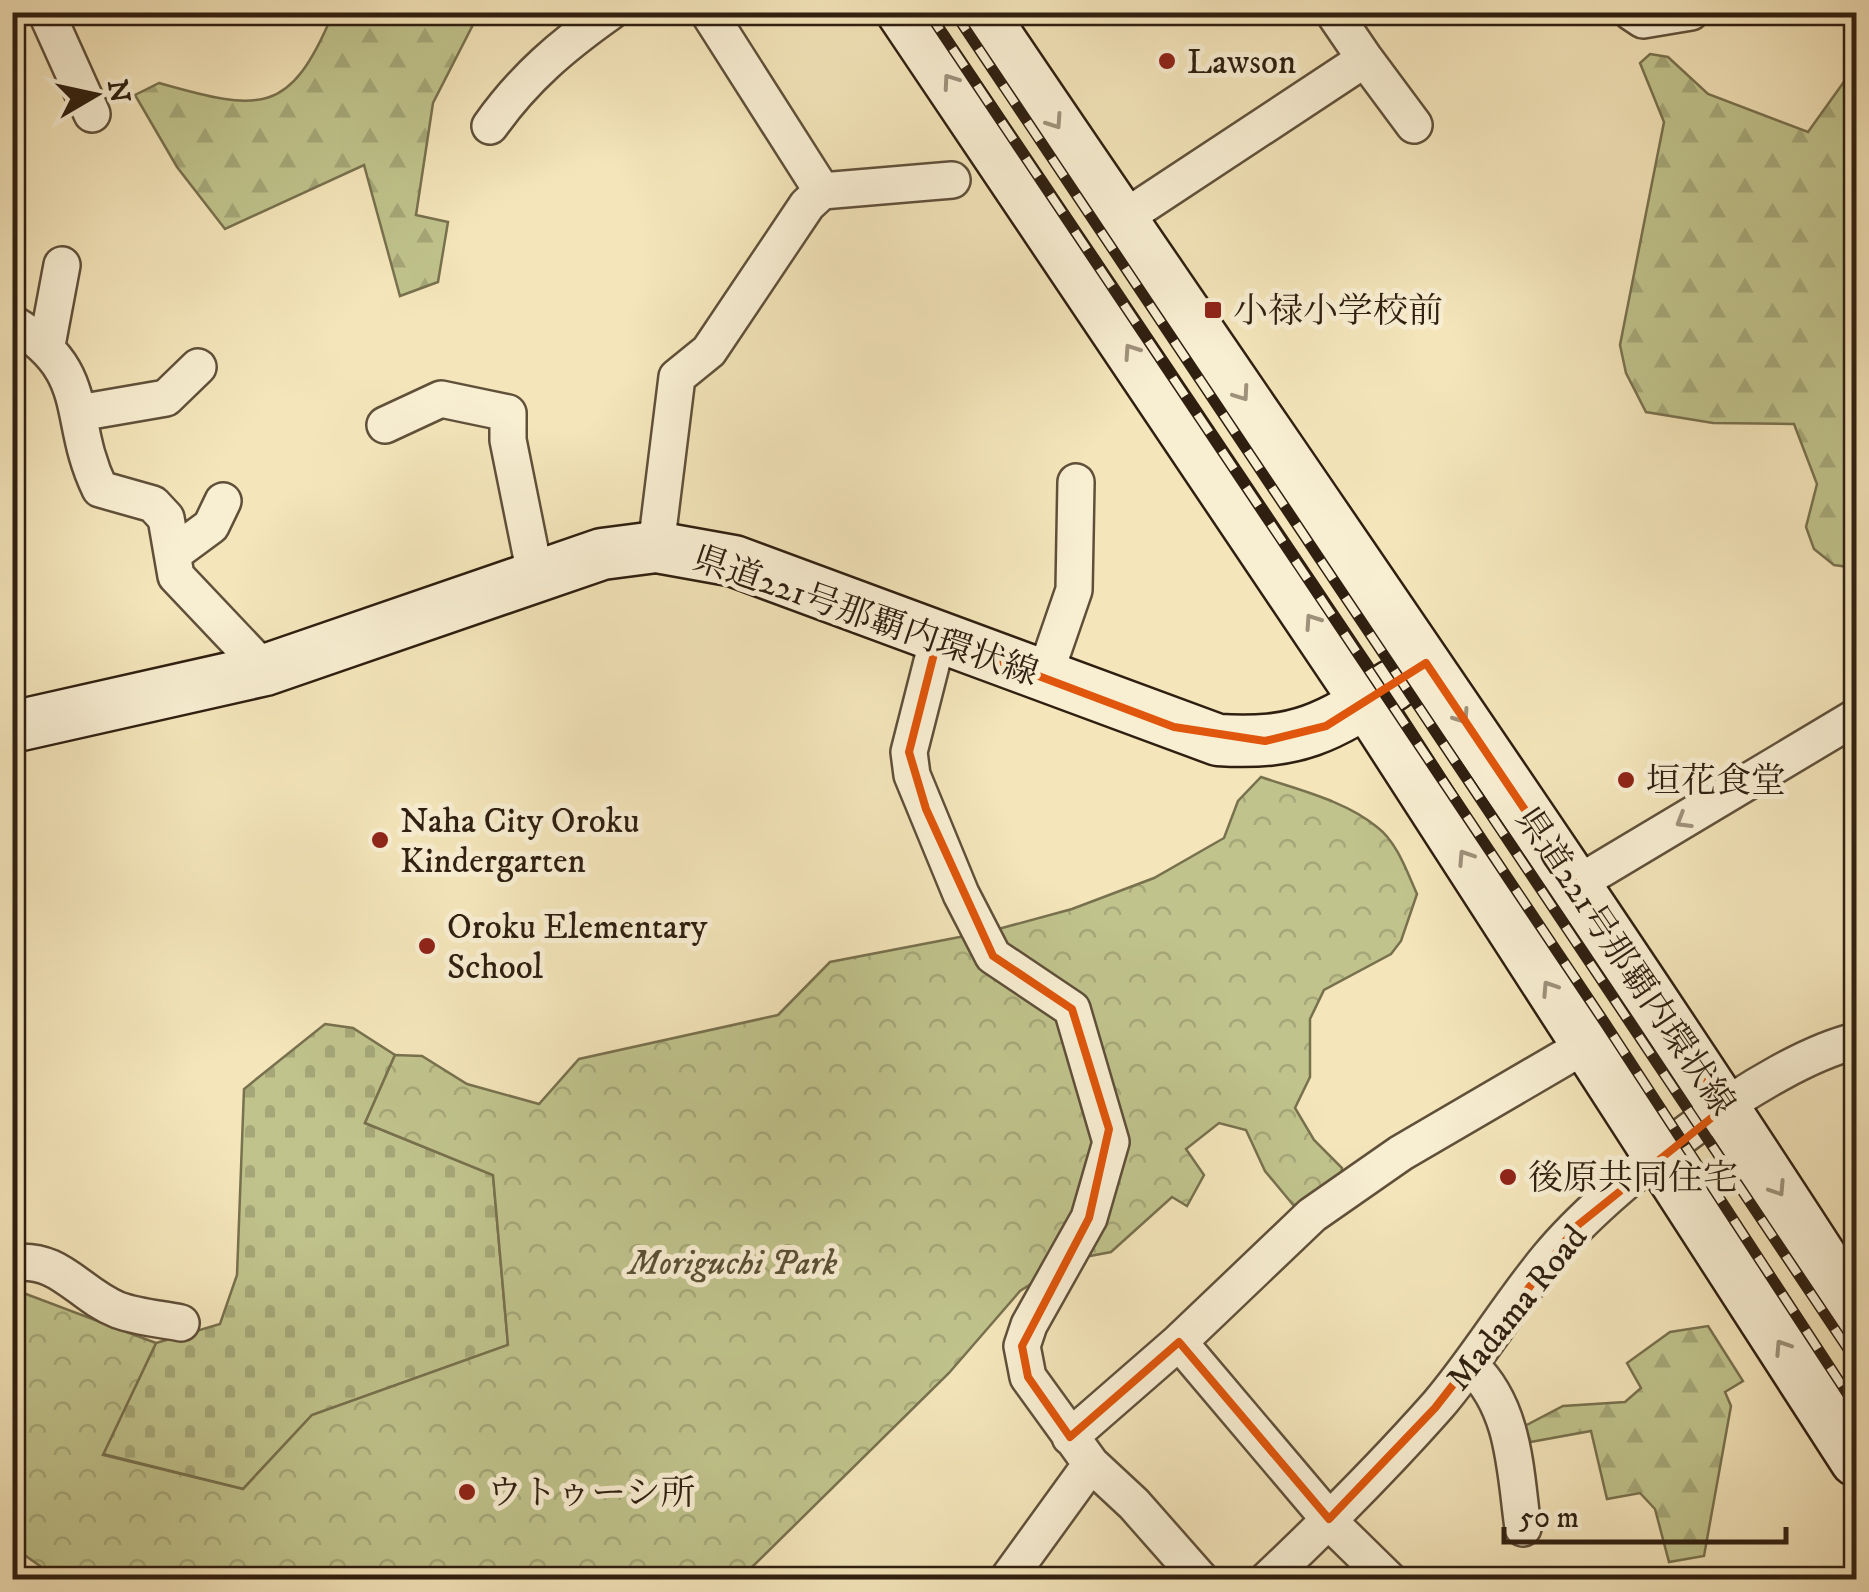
<svg xmlns="http://www.w3.org/2000/svg" width="1869" height="1592" viewBox="0 0 1869 1592" font-family="'IM FELL DW Pica','Noto Serif JP',serif">
<style>
.forest{fill:url(#forest-firs);stroke:#78714e;stroke-width:2.5}
.cemetery{fill:url(#cemetery-stones);stroke:#78714e;stroke-width:2.5}
.park{fill:url(#park-crowns);stroke:#78714e;stroke-width:2.5}
.lines{fill:none;stroke-linecap:round;stroke-linejoin:round}
.minor-casing{stroke:#60503a;stroke-width:40}
.secondary-casing{stroke:#2f1f10;stroke-width:55}
.minor{stroke:#f8eed2;stroke-width:35}
.secondary{stroke:#f8eed2;stroke-width:50}
.rail-casing{stroke:#2f1f10;stroke-width:11}
.rail{stroke:#f8eed2;stroke-width:8;stroke-dasharray:22;stroke-linecap:butt}
.oneway{stroke:#9e917b}
.marked{fill:none;stroke:#df560c;stroke-width:8;stroke-linejoin:round}
.poi-dot{fill:#8f2418;stroke:#f8eed2;stroke-width:4}
.labels{text-anchor:middle;stroke-width:10;stroke-linejoin:round;paint-order:stroke}
.poi-label{font-size:35px;fill:#2f1f10;stroke:#f8eed2;text-anchor:start}
.street-label{font-size:35px;fill:#2f1f10;stroke:#f8eed2}
.park-label{font-size:35px;font-style:italic;fill:#5a5035;stroke:#f8eed2}
</style>
<defs>
<pattern id="forest-firs" width="22" height="20" patternUnits="userSpaceOnUse" patternTransform="scale(2.5)"><rect width="22" height="20" fill="#c0c38c"/><path d="M5 1l3.5 6h-7zM16 11l3.5 6h-7z" fill="#a5a778"/></pattern>
<pattern id="cemetery-stones" width="16" height="16" patternUnits="userSpaceOnUse" patternTransform="scale(2.5)"><rect width="16" height="16" fill="#c0c38c"/><path d="M2 7V4a2 2 0 0 1 4 0v3zM10 15v-3a2 2 0 0 1 4 0v3z" fill="#a5a778"/></pattern>
<pattern id="park-crowns" width="20" height="18" patternUnits="userSpaceOnUse" patternTransform="scale(2.5)"><rect width="20" height="18" fill="#c0c38c"/><path d="M2 6a3 3 0 1 1 6 0M12 15a3 3 0 1 1 6 0" fill="none" stroke="#a5a778"/></pattern>
</defs>
<rect width="100%" height="100%" fill="#f4e5ba"/>
<filter id="stains"><feTurbulence type="fractalNoise" baseFrequency=".002" numOctaves="4"/><feColorMatrix values="0 0 0 0 .2 0 0 0 0 .09 0 0 0 0 .02 0 0 0 .5 -.17"/></filter>
<radialGradient id="worn" r=".72"><stop offset=".6" stop-color="#630" stop-opacity="0"/><stop offset="1" stop-color="#630" stop-opacity=".3"/></radialGradient>
<!-- forest -->
<path class="forest" d="M333 13H479L433 103 416 215 448 222 438 282 400 296 364 165 225 229 177 167 135 95 159 83C261 112 290 116 333 13Z
M1650 54 1668 57 1708 94 1808 132 1856 65V568L1834 565 1814 549 1806 527 1817 484 1794 424 1713 423 1646 412 1626 373 1620 345 1664 122 1640 63Z
M1708 1326 1743 1381 1725 1392 1731 1406 1704 1556 1669 1562 1655 1509 1640 1493 1607 1499 1591 1431 1525 1443 1521 1428 1563 1406 1625 1402 1641 1388 1627 1363 1670 1332Z"/>
<!-- cemetery -->
<path class="cemetery" d="M325 1024 353 1028 395 1055 365 1123 493 1175 508 1345 312 1415 243 1489 103 1454 156 1343 220 1324 237 1275 244 1089Z"/>
<!-- park -->
<path class="park" d="M1261 777C1299 790 1346 801 1377 827 1397 842 1407 872 1417 894L1401 941 1391 954 1324 990 1310 1019V1077L1295 1108 1314 1140 1342 1168 1341 1178 1294 1206 1265 1171 1246 1130 1219 1123 1186 1149 1204 1175 1187 1206 1172 1197 1111 1252 1069 1260 1020 1291 949 1373 740 1579 60 1580 13 1547V1289L156 1343 103 1455 243 1489 312 1415 508 1345 493 1175 365 1123 395 1055 422 1056 467 1084 539 1104 579 1059 778 1015 830 962 991 931 1072 909 1154 878 1224 838 1238 801Z"/>
<g class="lines">
<defs>
<path id="minor" d="M46 12 92 114
M708 12 822 191
M1631 12 1643 20 1691 12
M1365 59 1414 125
M490 126C524 78 562 46 610 12
M1121 220 1365 59 1333 12
M12 323C95 372 65 417 100 489L153 504 166 518 176 576 265 670
M47 345 62 265
M79 413 166 398 198 367
M385 425 441 399 508 413V440L535 574
M656 547 677 377 709 351 807 205 822 191 952 180
M173 554 211 526 223 501
M938 638 909 752 912 775 961 894 993 956 1072 1009 1111 1142 1089 1218 1029 1325 1022 1346 1028 1377 1091 1464 1134 1504 1201 1580
M1044 677 1074 590 1076 482
M1575 885 1856 717
M12 1263C60 1256 78 1294 118 1310 137 1317 161 1319 181 1323
M1179 1342 1339 1531 1389 1580
M1471 1366C1515 1408 1515 1470 1523 1528
M1070 1437 1179 1342 1312 1215 1401 1153 1586 1045
M1007 1580 1091 1464
M1267 1580C1326 1524 1384 1466 1438 1405 1478 1358 1509 1305 1548 1258 1607 1186 1766 1062 1856 1041"/>
<path id="secondary" d="M902 12 1366 702 1856 1461
M981 12C1273 445 1574 872 1856 1311
M12 727 265 670 602 554 656 547 734 561 1218 740C1298 745 1327 728 1393 685"/>
</defs>
<!-- minor casing -->
<use href="#minor" class="minor-casing"/>
<!-- secondary casing -->
<use href="#secondary" class="secondary-casing"/>
<!-- minor -->
<use href="#minor" class="minor"/>
<!-- secondary -->
<use href="#secondary" class="secondary"/>
<defs>
<path id="rail" d="M928 12 1605 1023 1856 1407
M954 12 1856 1361"/>
</defs>
<!-- rail casing -->
<use href="#rail" class="rail-casing"/>
<!-- rail -->
<use href="#rail" class="rail"/>
</g>
<!-- one-way arrows -->
<defs><path id="oneway-chevron" d="M-2-3.5L2.5 0L-2 3.5" fill="none" stroke-width="1.6" stroke-linecap="round" stroke-linejoin="round" transform="scale(2.5)"/></defs>
<g class="oneway">
<use href="#oneway-chevron" transform="translate(950 81) rotate(-125)"/>
<use href="#oneway-chevron" transform="translate(1055 122) rotate(56)"/>
<use href="#oneway-chevron" transform="translate(1131 351) rotate(-124)"/>
<use href="#oneway-chevron" transform="translate(1242 394) rotate(55)"/>
<use href="#oneway-chevron" transform="translate(1312 621) rotate(-124)"/>
<use href="#oneway-chevron" transform="translate(1462 717) rotate(56)"/>
<use href="#oneway-chevron" transform="translate(1683 821) rotate(149)"/>
<use href="#oneway-chevron" transform="translate(1465 857) rotate(-123)"/>
<use href="#oneway-chevron" transform="translate(1549 988) rotate(-123)"/>
<use href="#oneway-chevron" transform="translate(1778 1189) rotate(57)"/>
<use href="#oneway-chevron" transform="translate(1782 1347) rotate(-123)"/>
</g>
<!-- marked area -->
<path class="marked" d="M938 638 1174 727 1265 741 1326 726 1426 663 1725 1107 1578 1225 1435 1408 1329 1519 1179 1342 1070 1437 1028 1377 1022 1346 1089 1218 1109 1129 1072 1009 993 956 926 809 909 752Z"/>
<!-- markers -->
<g class="poi-dot">
<circle cx="1167" cy="61" r="10"/>
<rect x="1203" y="300" width="20" height="20" rx="5"/>
<circle cx="1626" cy="780" r="10"/>
<circle cx="380" cy="840" r="10"/>
<circle cx="427" cy="946" r="10"/>
<circle cx="1508" cy="1177" r="10"/>
<circle cx="467" cy="1492" r="10"/>
</g>
<g class="labels">
<!-- poi labels -->
<g class="poi-label">
<text x="1187" y="73">Lawson</text>
<text x="1233" y="322">小禄小学校前</text>
<text x="1646" y="792">垣花食堂</text>
<text x="400" y="832">Naha City Oroku<tspan x="400" dy="40">Kindergarten</tspan></text>
<text x="447" y="938">Oroku Elementary<tspan x="447" dy="40">School</tspan></text>
<text x="1528" y="1189">後原共同住宅</text>
<text x="487" y="1504">ウトゥーシ所</text>
</g>
<!-- street labels -->
<g class="street-label">
<text transform="translate(866 615) rotate(19)" y="12">県道221号那覇内環状線</text>
<text transform="translate(1626 961) rotate(56)" y="12">県道221号那覇内環状線</text>
<text transform="translate(1516 1307) rotate(-51)" y="12">Madama Road</text>
</g>
<!-- park labels -->
<g class="park-label">
<text x="733" y="1274">Moriguchi Park</text>
</g>
</g>
<!-- margin -->
<rect width="1869" height="1592" fill="none" stroke="#f4e5ba" stroke-width="50"/>
<rect x="15" y="15" width="1839" height="1562" fill="none" stroke="#2f1f10" stroke-width="5"/>
<rect x="25" y="25" width="1819" height="1542" fill="none" stroke="#2f1f10" stroke-width="2.5"/>
<!-- north arrow -->
<g transform="translate(95 95) rotate(81)" stroke="#f8eed2" stroke-width="8" paint-order="stroke">
<path d="M0-8L18 38L0 25L-18 38Z" fill="#2f1f10"/>
<text y="-15" font-size="28" font-weight="bold" text-anchor="middle" fill="#2f1f10">N</text>
</g>
<!-- scale -->
<path d="M1504 1527v15h282v-15" fill="none" stroke="#2f1f10" stroke-width="5"/>
<text x="1519" y="1527" font-size="30" fill="#2f1f10" stroke="#f8eed2" stroke-width="8" paint-order="stroke">50 m</text>
<rect width="100%" height="100%" filter="url(#stains)"/>
<rect width="100%" height="100%" fill="url(#worn)"/>
</svg>
